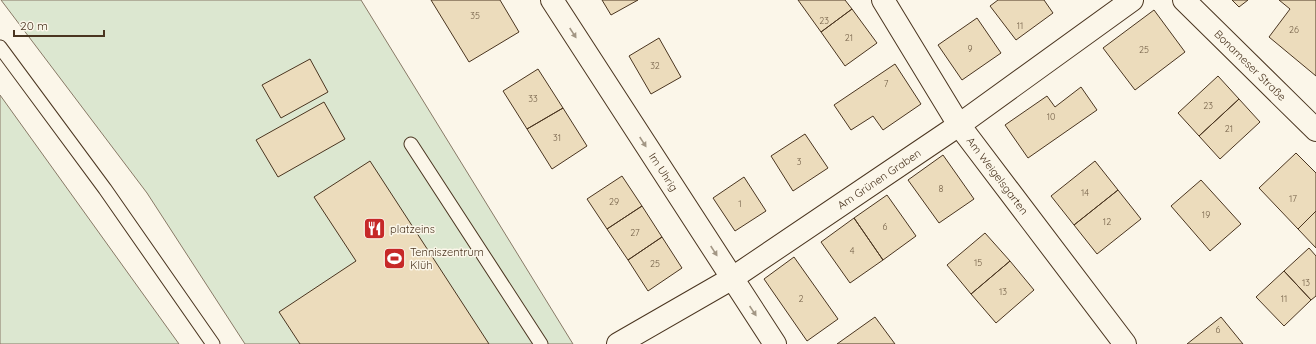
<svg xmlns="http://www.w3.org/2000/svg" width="1316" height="344" viewBox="0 0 1316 344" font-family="Quicksand,sans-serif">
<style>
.green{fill:#dce7d0;stroke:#887966}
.building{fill:#ecdcbc;stroke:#4a3520}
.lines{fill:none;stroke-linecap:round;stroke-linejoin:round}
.service-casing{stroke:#4a3520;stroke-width:15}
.minor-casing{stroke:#4a3520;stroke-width:24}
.tertiary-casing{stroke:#4a3520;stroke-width:24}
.service{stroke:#fbf6e9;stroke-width:13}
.minor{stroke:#fbf6e9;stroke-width:22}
.tertiary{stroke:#fbf6e9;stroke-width:22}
.oneway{fill:#a29684}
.labels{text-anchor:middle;stroke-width:3;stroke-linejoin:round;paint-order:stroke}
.number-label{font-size:9px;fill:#725f47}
.street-label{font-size:11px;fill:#4a3520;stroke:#fbf6e9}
.poi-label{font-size:11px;fill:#4a3520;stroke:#fbf6e9;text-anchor:start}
</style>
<rect width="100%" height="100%" fill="#fbf6e9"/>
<!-- green -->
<path class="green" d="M1 0H361L573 344H245L147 193Z
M0 95 179 344H0Z"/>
<!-- building -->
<path class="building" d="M431 0H500L519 32 469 62Z
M602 0H638L611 15Z
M798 0H845L852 9 821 32Z
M998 0H1044L1053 13 1016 40 990 6Z
M1232 0H1248L1239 7Z
M1279 0H1316V76L1269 37 1290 9Z
M852 9 877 43 845 66 821 32Z
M1154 10 1185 52 1135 90 1103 48Z
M977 18 1001 53 962 80 938 45Z
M659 38 681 77 651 94 629 56Z
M310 59 328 92 281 118 262 85Z
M895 64 921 104 883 130 873 116 851 130 834 105Z
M538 69 563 108 527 129 503 91Z
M1218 76 1239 99 1199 136 1178 113Z
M1081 87 1097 110 1028 158 1005 125 1047 96 1055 107Z
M1239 99 1260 122 1220 159 1199 136Z
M324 102 345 139 278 177 256 140Z
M563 108 587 146 552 169 527 129Z
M805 134 828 168 793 191 771 156Z
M1296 153 1316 173V211L1298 229 1259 188Z
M943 155 974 199 939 223 908 180Z
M370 161 489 344H300L279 312 356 261 314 197Z
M1095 161 1118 190 1074 225 1051 196Z
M622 176 642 206 607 229 587 199Z
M744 177 766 211 735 231 713 198Z
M1201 180 1241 224 1210 251 1171 206Z
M1118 190 1141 219 1097 254 1074 225Z
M887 195 916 236 883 260 854 218Z
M642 206 662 237 628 260 607 229Z
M1316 211V248L1298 229Z
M854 218 883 260 850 283 821 242Z
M985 233 1010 261 971 294 947 265Z
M662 237 682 268 648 291 628 260Z
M1309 248 1316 256V296L1311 300 1284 271Z
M794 257 838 319 807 341 764 279Z
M1010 261 1034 290 996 323 971 294Z
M1284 271 1311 300 1284 326 1256 297Z
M875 317 895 344H837Z
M1221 317 1243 344H1187Z"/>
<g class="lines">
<defs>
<path id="service" d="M0 47 105 189 213 344
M411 144 541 344"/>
<g id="minor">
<path id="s1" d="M552 0 775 344"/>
<path id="s2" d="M883 0 959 125 1125 344"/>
<path id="s3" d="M618 344 731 279 959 125 1132 0"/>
</g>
<g id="tertiary">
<path id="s4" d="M1184 0 1316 130"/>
</g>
</defs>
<!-- service casing -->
<use href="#service" class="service-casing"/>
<!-- minor casing -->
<use href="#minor" class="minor-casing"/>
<!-- tertiary casing -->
<use href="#tertiary" class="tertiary-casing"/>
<!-- service -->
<use href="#service" class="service"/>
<!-- minor -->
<use href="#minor" class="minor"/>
<!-- tertiary -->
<use href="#tertiary" class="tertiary"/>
</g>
<!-- one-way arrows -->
<defs><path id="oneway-solid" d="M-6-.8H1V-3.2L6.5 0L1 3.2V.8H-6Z"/></defs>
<g class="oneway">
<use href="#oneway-solid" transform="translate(573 33) rotate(57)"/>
<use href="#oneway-solid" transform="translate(643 142) rotate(57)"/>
<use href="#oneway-solid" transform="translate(714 251) rotate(57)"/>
<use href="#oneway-solid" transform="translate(753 311) rotate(56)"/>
</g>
<!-- icons -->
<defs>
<symbol id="restaurant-square" viewBox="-11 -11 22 22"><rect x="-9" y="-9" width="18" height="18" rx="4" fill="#c62828" stroke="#fbf6e9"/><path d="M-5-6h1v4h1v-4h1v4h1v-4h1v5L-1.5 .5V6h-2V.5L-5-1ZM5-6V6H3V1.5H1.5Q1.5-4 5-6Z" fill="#fff"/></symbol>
<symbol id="stadium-square" viewBox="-11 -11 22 22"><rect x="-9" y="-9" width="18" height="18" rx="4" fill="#c62828" stroke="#fbf6e9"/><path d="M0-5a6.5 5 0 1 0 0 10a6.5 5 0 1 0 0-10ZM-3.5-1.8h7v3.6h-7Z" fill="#fff"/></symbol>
</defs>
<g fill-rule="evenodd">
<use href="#restaurant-square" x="362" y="216" width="25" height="25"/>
<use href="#stadium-square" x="382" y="246" width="25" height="25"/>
</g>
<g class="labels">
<!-- number labels -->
<g class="number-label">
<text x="475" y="19">35</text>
<text x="824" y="24">23</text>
<text x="1020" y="29">11</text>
<text x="1294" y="33">26</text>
<text x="849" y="41">21</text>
<text x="970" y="52">9</text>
<text x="1144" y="53">25</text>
<text x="655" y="69">32</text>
<text x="886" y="87">7</text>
<text x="533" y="102">33</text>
<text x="1208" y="109">23</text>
<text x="1051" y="120">10</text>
<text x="1229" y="132">21</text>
<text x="557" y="141">31</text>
<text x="799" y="165">3</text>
<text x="941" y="192">8</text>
<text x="1085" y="196">14</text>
<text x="1293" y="202">17</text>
<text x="614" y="205">29</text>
<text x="740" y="207">1</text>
<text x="1206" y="218">19</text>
<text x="1107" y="225">12</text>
<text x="885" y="230">6</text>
<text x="635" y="236">27</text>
<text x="852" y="254">4</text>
<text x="978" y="266">15</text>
<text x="655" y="267">25</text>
<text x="1306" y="286">13</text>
<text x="1003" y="295">13</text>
<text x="801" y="302">2</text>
<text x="1284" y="302">11</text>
<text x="1218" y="333">6</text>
</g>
<!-- street labels -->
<g class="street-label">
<text dy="4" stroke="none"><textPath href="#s4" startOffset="93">Bonameser Straße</textPath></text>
<text dy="4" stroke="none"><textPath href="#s1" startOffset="205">Im Uhrig</textPath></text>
<text dy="4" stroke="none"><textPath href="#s2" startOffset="210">Am Weigelsgarten</textPath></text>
<text dy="4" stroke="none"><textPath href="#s3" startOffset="309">Am Grünen Graben</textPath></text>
</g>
<!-- poi labels -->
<g class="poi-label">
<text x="390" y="233">platzeins</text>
<text x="410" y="256">Tenniszentrum<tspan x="410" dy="13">Klüh</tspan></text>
</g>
</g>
<!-- scale -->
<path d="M14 30v6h90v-6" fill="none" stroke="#4a3520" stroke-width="2"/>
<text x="20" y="30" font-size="12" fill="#4a3520" stroke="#fbf6e9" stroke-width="3" paint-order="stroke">20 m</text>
</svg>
